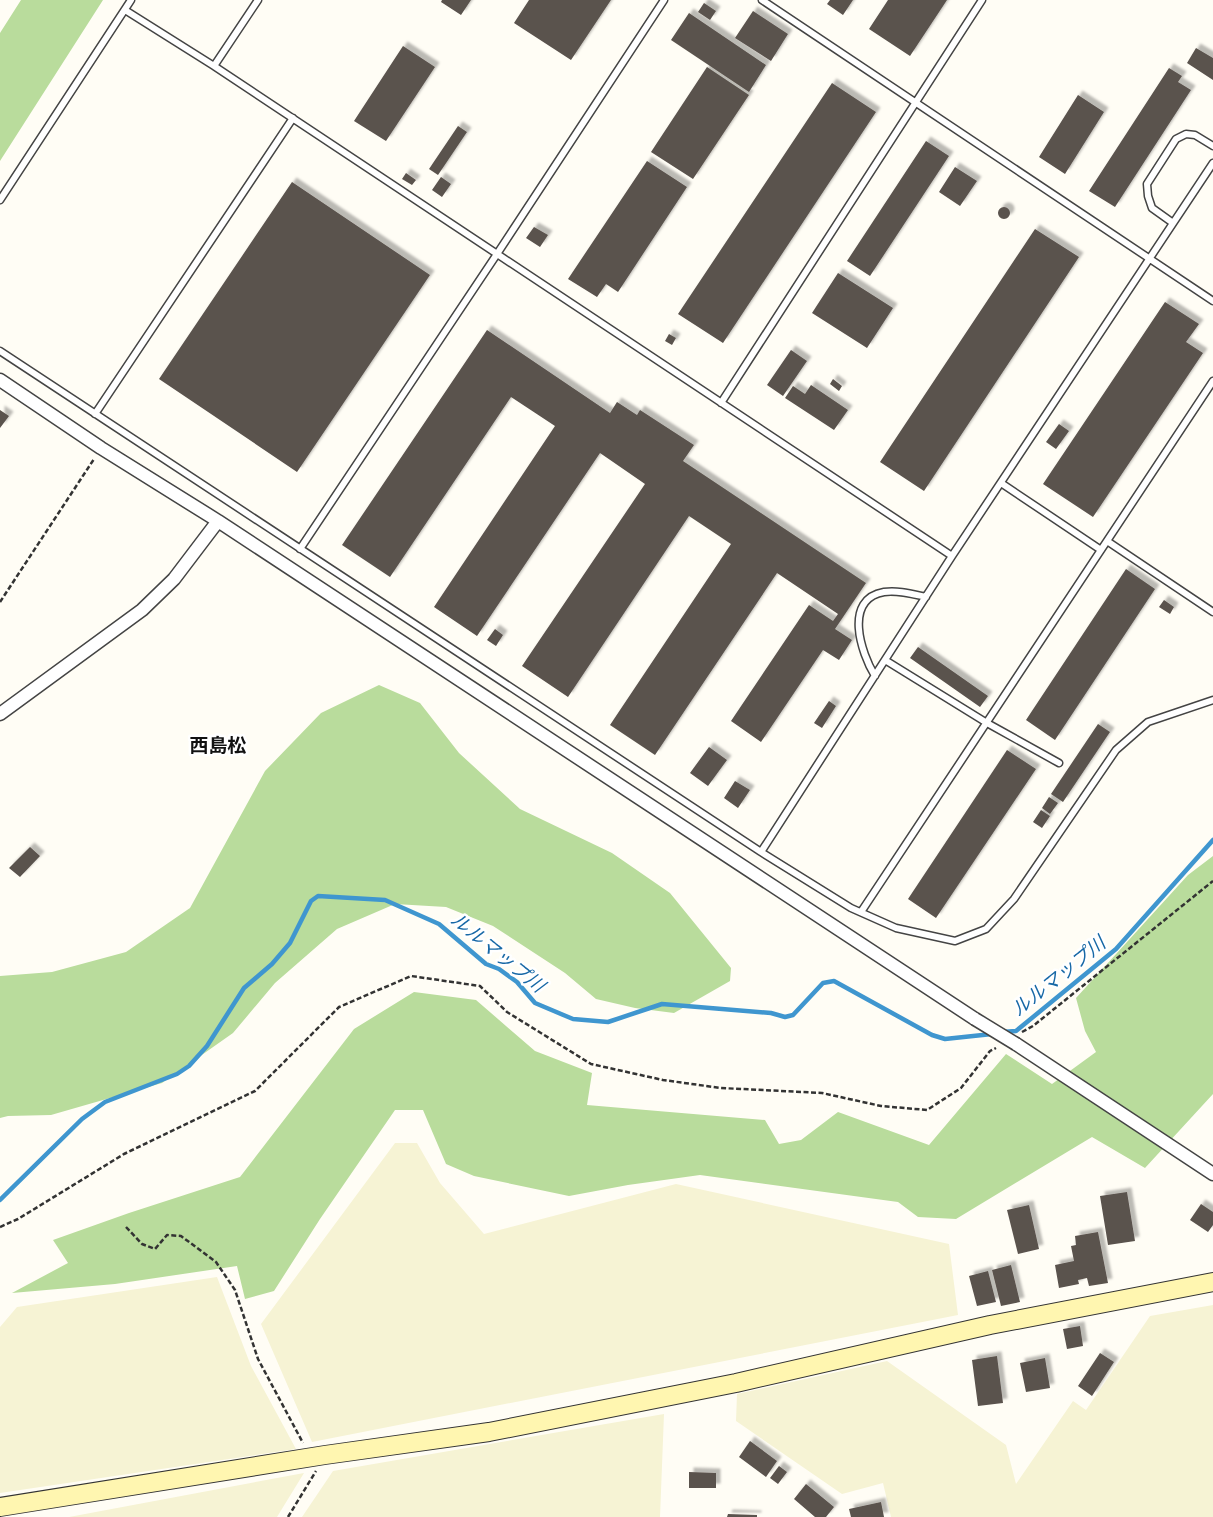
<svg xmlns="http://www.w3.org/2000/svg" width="1213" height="1517" viewBox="0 0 1213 1517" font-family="'Zilla Slab','Noto Sans JP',serif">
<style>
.farmland{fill:#f6f3d4}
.forest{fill:#b9dc9c}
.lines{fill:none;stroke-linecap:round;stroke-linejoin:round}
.stream{stroke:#3f96cf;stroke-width:4.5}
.building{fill:#5a524d;filter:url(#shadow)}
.lane-casing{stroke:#444;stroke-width:9}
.street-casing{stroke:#444;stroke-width:15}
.secondary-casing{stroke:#333;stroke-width:20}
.path{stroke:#333;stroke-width:2.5;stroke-dasharray:5 2.5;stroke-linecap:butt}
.lane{stroke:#fff;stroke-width:6}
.street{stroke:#fff;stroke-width:12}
.secondary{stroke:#fff6b0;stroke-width:18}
.street-bridge-casing{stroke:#444;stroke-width:15;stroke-linecap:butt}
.street-bridge{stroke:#fff;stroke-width:12}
.labels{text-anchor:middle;stroke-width:5;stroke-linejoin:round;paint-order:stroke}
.neighbourhood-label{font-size:19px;font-weight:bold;fill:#111;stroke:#fff}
.water-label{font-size:19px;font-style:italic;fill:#1768a6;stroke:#fff}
</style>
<defs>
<filter id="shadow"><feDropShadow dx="4.5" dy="-4.5" stdDeviation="1" flood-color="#0004"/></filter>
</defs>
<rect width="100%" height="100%" fill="#fffdf5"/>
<!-- farmland -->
<path class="farmland" d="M395 1143H417L440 1183 484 1234 676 1184 949 1244 958 1315 312 1442 261 1324Z
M217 1277 251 1366 296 1449 0 1493V1327L17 1307Z
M1213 1305V1517H891L883 1483 842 1494 736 1421 737 1394 887 1361 1006 1445 1016 1484 1073 1401 1086 1410 1150 1316Z
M664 1414 660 1517H302L333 1471Z
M304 1473 277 1517H69Z"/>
<!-- forest -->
<path class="forest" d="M21 0H103L0 161V33Z
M379 685 420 703 459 753 520 809 612 853 670 893 731 968 730 981 674 1013 635 1008 596 999 565 973 493 926 446 907 395 904 337 929 275 983 233 1033 162 1083 51 1115 8 1116 0 1118V976L52 972 126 952 190 908 265 771 321 713Z
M1213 856V1094L1145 1168 1092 1137 956 1219 918 1217 898 1202 700 1175 628 1185 569 1196 474 1176 446 1164 423 1110H395L320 1219 274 1291 245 1299 237 1266 115 1284 12 1293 68 1263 53 1240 129 1213 240 1177 354 1029 414 992 476 1000 535 1051 592 1073 587 1105 765 1120 779 1144 801 1140 838 1112 929 1145 1006 1054 1052 1084 1096 1052 1085 1031 1076 998 1188 875Z"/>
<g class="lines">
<!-- stream -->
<path class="stream" d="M1002 1032 1016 1031 1116 949 1213 840
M0 1200 82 1119 105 1102 177 1074 189 1066 207 1046 244 988 272 964 290 943 311 901 318 896 385 900 439 924 486 964 499 969 517 982 535 1003 573 1019 608 1022 662 1004 771 1013 785 1017 793 1015 823 983 834 981 932 1035 945 1039 992 1034"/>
</g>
<!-- building -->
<path class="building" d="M442 0H471L461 15 441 2Z
M529 0H611L571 60 514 23Z
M830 0H853L843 15 827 4Z
M888 0H947L910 56 869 29Z
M704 3 716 11 710 20 698 12Z
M753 11 788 34 771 61 735 38Z
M689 13 766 65 749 92 671 40Z
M403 46 435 67 386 141 354 121Z
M1196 48 1213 58V80L1187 63Z
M707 67 749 95 693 179 651 152Z
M1169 68 1182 76 1178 82 1191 90 1115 207 1089 191Z
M832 83 876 112 723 343 678 314Z
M1078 95 1104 112 1065 174 1039 157Z
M458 126 467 132 438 175 429 169Z
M926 141 949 156 870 276 847 261Z
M647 161 687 187 618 292 606 284 597 297 568 279Z
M955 167 977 181 960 206 939 192Z
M406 173 416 180 412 185 402 179Z
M441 177 451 184 442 197 432 190Z
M292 182 430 275 297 472 159 379Z
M998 213a6 6 0 1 1 12 0a6 6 0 1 1-12 0Z
M534 227 548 235 540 247 526 238Z
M1035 229 1079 257 924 491 880 462Z
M838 273 893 308 867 348 812 313Z
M1165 302 1199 324 1186 342 1203 353 1093 517 1043 484Z
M487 330 610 413 617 402 637 415 640 410 694 445 683 461 866 583 835 629 852 640 839 660 823 650 761 742 731 721 809 605 833 621 838 614 777 573 655 755 610 725 731 544 689 516 568 697 522 666 645 484 600 453 477 636 434 607 555 426 511 397 390 577 342 545Z
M669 334 676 338 672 345 665 341Z
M791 350 807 361 783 396 767 385Z
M833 379 842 386 839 391 830 384Z
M811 385 848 410 834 430 785 398 793 386 805 394Z
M0 410 9 416 0 428Z
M1059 424 1069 431 1056 449 1046 442Z
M1126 569 1155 589 1055 740 1026 720Z
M1164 600 1174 607 1170 614 1159 607Z
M495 629 503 635 496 646 487 640Z
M918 647 988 696 980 707 910 658Z
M829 701 836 706 822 728 814 723Z
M1098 724 1110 732 1063 802 1051 794Z
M709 747 727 760 708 786 690 773Z
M1007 750 1036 769 936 918 908 899Z
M735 781 750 790 738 808 724 798Z
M1049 797 1058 803 1050 814 1042 808Z
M1041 810 1050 816 1042 828 1033 822Z
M30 847 40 856 20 877 9 868Z
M1127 1192 1135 1241 1108 1245 1100 1196Z
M1201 1204 1213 1212V1225L1208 1232 1190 1220Z
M1029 1205 1039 1249 1018 1254 1007 1210Z
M1098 1232 1108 1283 1089 1286 1087 1278 1078 1280 1079 1284 1059 1288 1055 1265 1074 1261 1071 1246 1076 1245 1075 1236Z
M1011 1265 1020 1302 1001 1306 992 1270Z
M988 1271 996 1302 977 1306 969 1276Z
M1080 1326 1083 1346 1067 1349 1063 1329Z
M1100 1353 1114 1362 1092 1396 1078 1386Z
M997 1356 1003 1403 978 1406 972 1360Z
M1045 1358 1050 1388 1026 1392 1020 1363Z
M750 1441 777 1461 766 1477 739 1457Z
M779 1466 787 1472 778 1484 770 1478Z
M689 1472 716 1473V1488H689Z
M806 1484 834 1507 826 1517H815L794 1499Z
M881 1502 884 1517H851L849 1509Z
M728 1514 757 1515V1517H727Z"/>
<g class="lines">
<defs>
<path id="lane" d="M762 0 1213 301
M125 10 214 66 952 556
M214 66 258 0
M0 200 131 0
M1173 223 1152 208 1148 196 1147 184 1176 139 1186 134 1195 135 1213 146
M0 351 761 852 851 908 896 928 955 941 986 929 1014 899 1116 750 1148 722 1213 700
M721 403 982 0
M95 414 293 118
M1001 483 1101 550
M1107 541 1213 612
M300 549 497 254 664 0
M885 660 987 723 1059 763
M875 676C861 653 843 599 884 592 898 590 912 594 926 597
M761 852 952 556 1213 163
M861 912 1213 381"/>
<path id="street" d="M0 380 101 448 218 521 975 1019
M0 714 142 610 174 579 218 521
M1016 1044 1213 1174"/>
<path id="secondary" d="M0 1507 325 1455 489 1432 736 1383 990 1325 1213 1282"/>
</defs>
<!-- lane casing -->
<use href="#lane" class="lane-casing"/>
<!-- street casing -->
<use href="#street" class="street-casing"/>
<!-- secondary casing -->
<use href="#secondary" class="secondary-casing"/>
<!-- path -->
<path class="path" d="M0 602 94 459
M1022 1032 1033 1026 1213 881
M0 1227 18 1219 124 1154 255 1091 339 1007 411 976 480 986 507 1012 591 1064 663 1080 721 1088 822 1093 881 1106 927 1110 961 1088 990 1051 996 1048
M126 1227 142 1244 155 1249 167 1235 181 1236 216 1262 235 1290 258 1359 303 1443
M288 1517 316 1471"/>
<!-- lane -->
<use href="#lane" class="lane"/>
<!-- street -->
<use href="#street" class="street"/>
<!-- secondary -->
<use href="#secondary" class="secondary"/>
<defs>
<path id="street-bridge" d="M975 1019 1016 1044"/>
</defs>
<!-- street-bridge casing -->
<use href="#street-bridge" class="street-bridge-casing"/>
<!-- street-bridge -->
<use href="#street-bridge" class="street-bridge"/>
</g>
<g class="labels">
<!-- neighbourhood labels -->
<g class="neighbourhood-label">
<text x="218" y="752">西島松</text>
</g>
<!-- water labels -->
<g class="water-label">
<text transform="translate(498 952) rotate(39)" y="7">ルルマップ川</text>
<text transform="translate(1058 976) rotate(-39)" y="7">ルルマップ川</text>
</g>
</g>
</svg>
